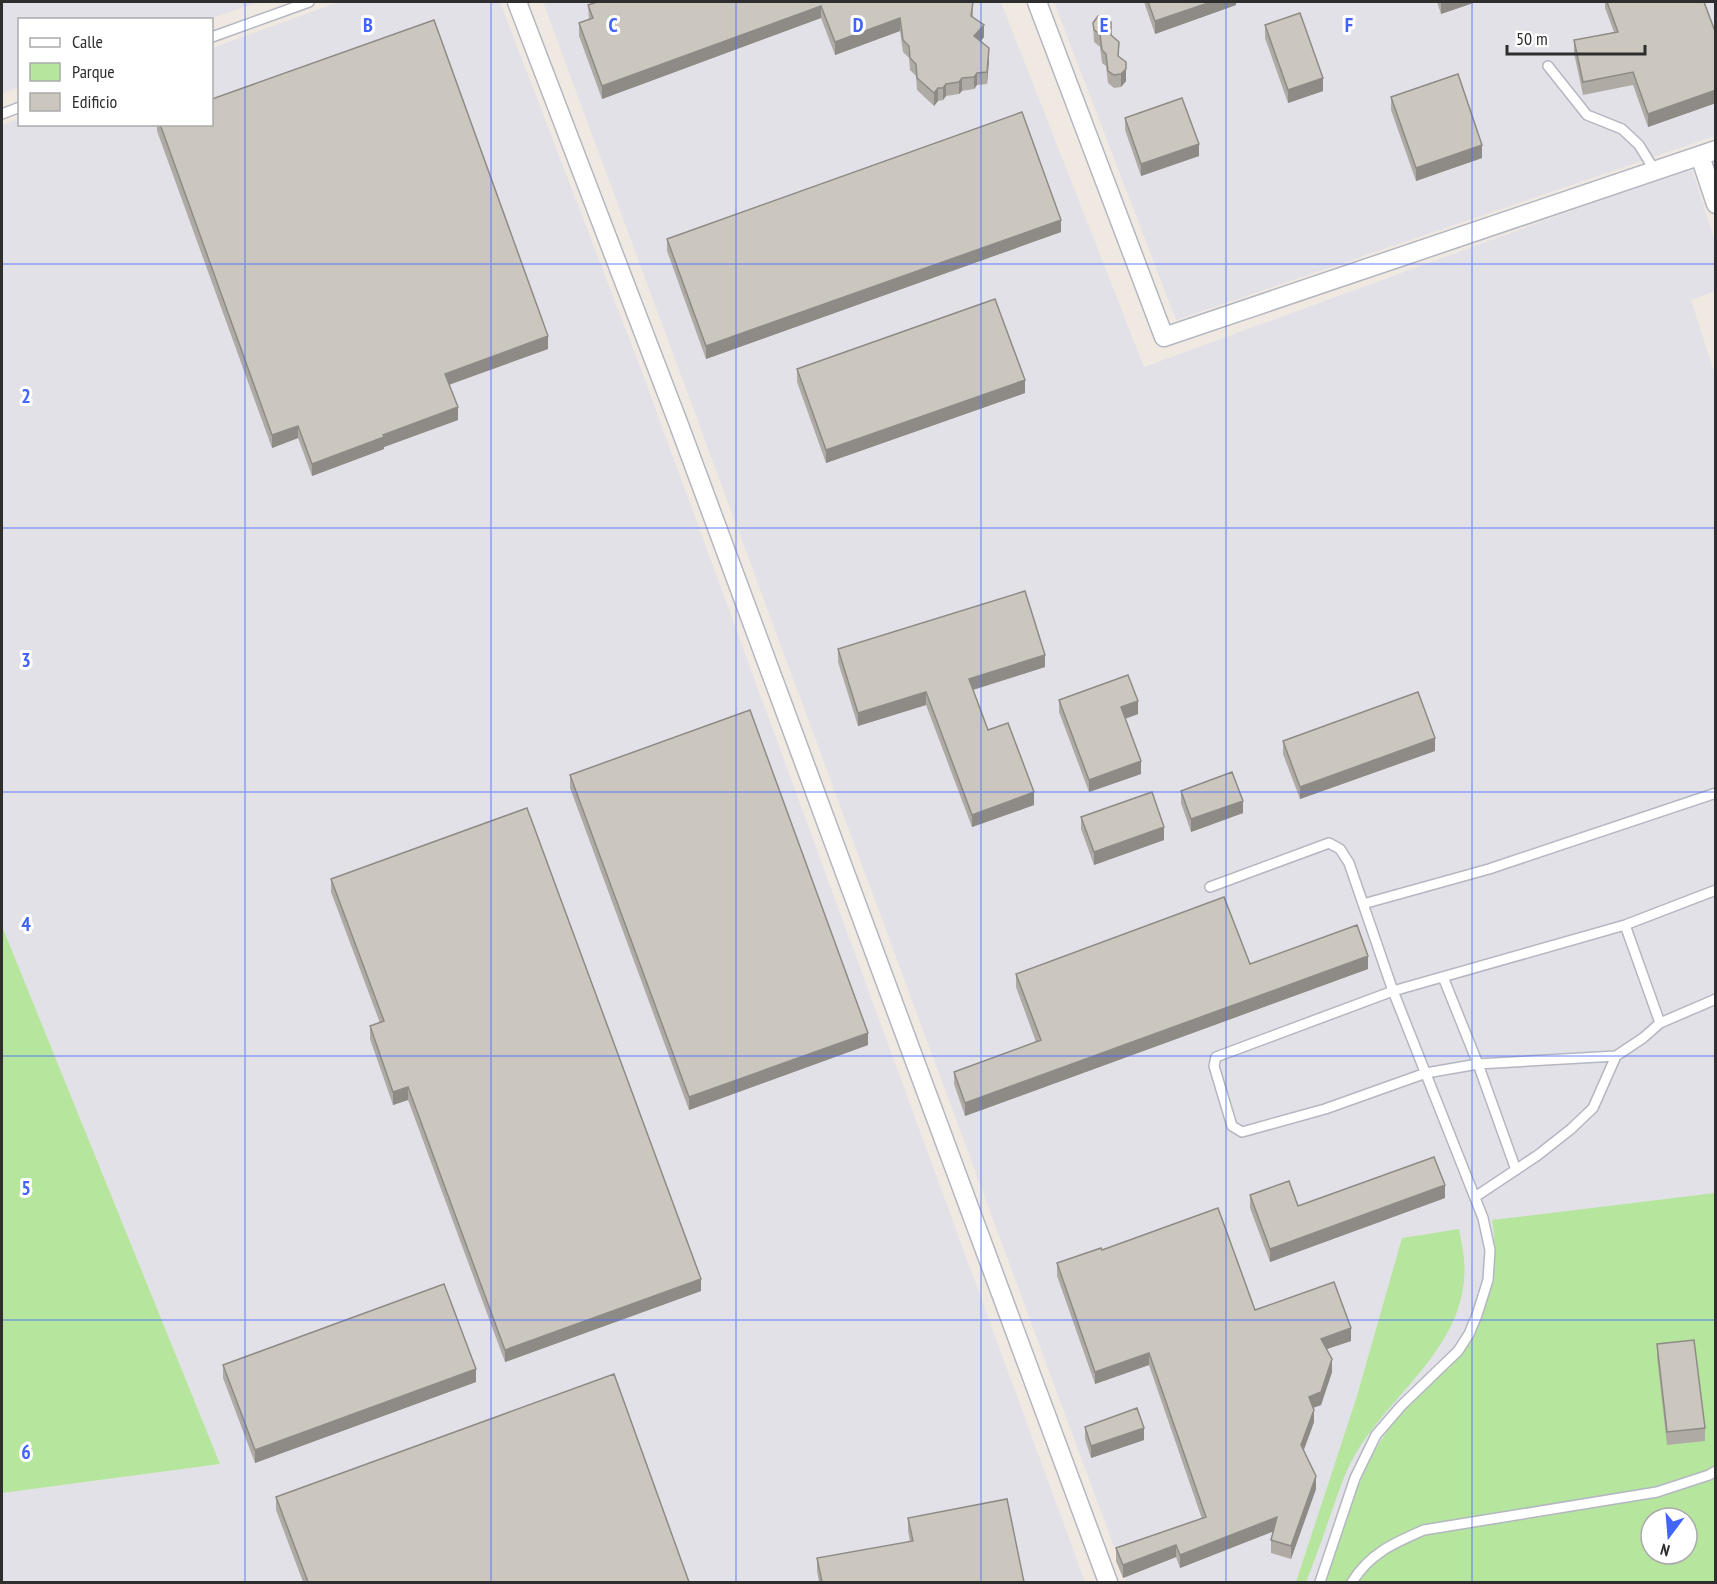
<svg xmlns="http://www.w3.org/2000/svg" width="1717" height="1584" viewBox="0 0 1717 1584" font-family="'PT Sans Narrow',sans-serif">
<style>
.industrial{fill:#e3e1e8;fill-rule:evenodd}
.green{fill:#b6e59e;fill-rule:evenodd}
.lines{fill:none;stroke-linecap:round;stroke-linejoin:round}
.service-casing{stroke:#b4b7c1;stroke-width:12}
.minor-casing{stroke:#b4b7c1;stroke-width:21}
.service{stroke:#fff;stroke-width:9}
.minor{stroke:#fff;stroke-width:18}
.wall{fill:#afaba4}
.shaded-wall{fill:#8e8b86}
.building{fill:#cbc7bf;stroke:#8e8b86;stroke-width:1.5}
.grid{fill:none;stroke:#4264fb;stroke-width:1.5;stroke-opacity:0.55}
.grid-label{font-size:20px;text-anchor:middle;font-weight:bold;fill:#4264fb;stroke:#fff;stroke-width:6;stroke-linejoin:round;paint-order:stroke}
</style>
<rect width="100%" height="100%" fill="#efe9e1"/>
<!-- industrial -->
<path class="industrial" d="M2 2H260L209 19 20 20 19 87 2 94Z
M339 2H500L639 364 1085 1582H2V1493L220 1464 2 926V125L19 119 20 124H212V48Z
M543 2H1001L1144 367 1691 167 1716 244 1715 291 1691 300 1716 378 1715 1582H1127ZM1651 1518H1687V1554H1651Z
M1054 2H1715V136L1176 320Z"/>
<!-- green -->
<path class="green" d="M2 926 220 1464 2 1493Z
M1715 1193V1582H1324C1341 1537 1355 1483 1380 1442 1395 1418 1417 1398 1438 1378 1480 1337 1502 1279 1492 1220ZM1651 1518H1687V1554H1651Z
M1459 1229C1462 1245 1466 1262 1464 1279 1459 1351 1389 1396 1355 1455 1346 1470 1340 1488 1334 1505 1325 1531 1316 1557 1306 1582H1296L1357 1396 1402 1238Z"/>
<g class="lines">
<defs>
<path id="service" d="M212 37 309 2
M1548 66 1587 115 1622 129 1639 145 1655 171
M2 114 20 107
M1210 887 1329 843 1340 849 1349 863 1393 991 1483 1218 1490 1250 1488 1280 1477 1315 1469 1334 1458 1351 1401 1406 1376 1435 1355 1478 1320 1582
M1363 904 1489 869 1716 793
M1625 925 1660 1023
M1443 977 1478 1064 1516 1170
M1616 1056 1478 1064 1426 1073 1325 1109 1242 1132 1232 1126 1214 1066 1216 1057 1393 991 1625 925 1716 890
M1475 1197 1538 1155 1571 1129 1593 1108 1616 1056 1643 1038 1660 1023 1716 999
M1352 1582C1370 1553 1394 1543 1424 1530L1657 1492 1709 1475 1716 1471"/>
<path id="minor" d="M517 2 679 425 1108 1582
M1037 2 1164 337 1716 150
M1700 156 1716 204"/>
</defs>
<!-- service casing -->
<use href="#service" class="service-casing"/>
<!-- minor casing -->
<use href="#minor" class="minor-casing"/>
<!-- service -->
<use href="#service" class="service"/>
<!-- minor -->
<use href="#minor" class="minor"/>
</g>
<!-- wall -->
<path class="wall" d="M973 2V16L984 37 981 41 989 60 987 84 977 85 974 89 962 91 959 94 946 96 943 100 938 101 934 106 917 90 916 76 910 70 909 58 903 52 900 31 835 55 821 18 602 99 579 36V23L589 20 588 5Z
M1144 2H1236V5L1155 34Z
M1437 2H1476L1441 14Z
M1605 2H1704L1716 34V103L1648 127 1633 85 1583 95 1574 53V40L1614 32 1605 8Z
M1093 23 1111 36 1126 75V81L1121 87 1114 88 1108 83 1106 66 1102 63 1100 47 1094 42Z
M1265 25 1323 91 1288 103 1265 38Z
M1391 97 1482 158 1416 181 1391 110Z
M1125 118 1199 156 1141 176 1125 130Z
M157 124H212L548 349 449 385 458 420 384 447V449L312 476 298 438 272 448 157 131Z
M1061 232 706 359 667 251V239Z
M797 369 1025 393 826 463 797 382Z
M838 649 1045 667 973 690 988 730 1034 805 972 827 926 705 858 726 838 662Z
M1059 700 1138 714 1125 719 1141 774 1089 792 1059 712Z
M1283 741 1435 751 1300 799 1283 754Z
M570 775 868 1045 689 1110 570 788Z
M1181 791 1243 813 1191 832 1181 803Z
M1081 817 1164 840 1094 865 1081 829Z
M331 879 701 1291 505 1362 408 1100 393 1105 370 1039V1026L380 1023 331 892Z
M1250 964 1368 969 965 1116 954 1084V1072L1036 1042 1016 987V974Z
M1250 1195 1298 1206 1445 1198 1270 1262 1250 1208Z
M1102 1250 1255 1310 1351 1341 1327 1349 1332 1372 1321 1405 1313 1408 1314 1422 1304 1450 1316 1489 1291 1559 1271 1553V1540L1273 1531 1180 1568 1176 1557 1123 1578 1116 1561V1548L1202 1519 1149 1365 1095 1384 1057 1276V1263Z
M1657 1344 1705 1428V1441L1667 1445 1657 1357Z
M223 1365 476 1382 255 1463 223 1378Z
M1085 1427 1144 1440 1091 1458 1085 1439Z
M276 1497 689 1582H303L276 1510Z
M908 1518 1024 1582H819L817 1571V1558L910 1542 908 1531Z"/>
<!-- shaded-wall -->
<path class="shaded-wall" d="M1211 2H1236V5L1155 34V21Z
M1441 2H1476L1441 14Z
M821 6V18L602 99V86Z
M900 18V31L835 55V42Z
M984 25V37L974 49V36Z
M989 48V60L987 84V72Z
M1126 62V81L1121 87V74Z
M977 73V85L974 89V77Z
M962 78V91L959 94V82Z
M1323 78V91L1288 103V90Z
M946 84V96L943 100V88Z
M938 88V101L934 106V93Z
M1716 90V103L1648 127V114Z
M1199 144V156L1141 176V164Z
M1482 145V158L1416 181V168Z
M1061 220V232L706 359V346Z
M548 336V349L445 386V374Z
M1025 380V393L826 463V450Z
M458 407V420L384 447V449L312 476V464L383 435Z
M298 426V438L272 448V435Z
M1045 655V667L969 691V679Z
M926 692V705L858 726V713Z
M1138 701V714L1121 720V707Z
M1435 738V751L1300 799V787Z
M1141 761V774L1089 792V780Z
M1034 792V805L972 827V815Z
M1243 801V813L1191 832V819Z
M1164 827V840L1094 865V852Z
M1368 956V969L965 1116V1103Z
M868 1033V1045L689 1110V1097Z
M408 1087V1100L393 1105V1092Z
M1445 1185V1198L1270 1262V1249Z
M701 1279V1291L505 1362V1350Z
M1351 1328V1341L1321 1351V1339Z
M1149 1353V1365L1095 1384V1372Z
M1332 1359V1372L1321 1405 1309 1409V1397Z
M476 1369V1382L255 1463V1450Z
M1314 1410V1422L1301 1457V1445Z
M1144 1428V1440L1091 1458V1446Z
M1316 1476V1489L1291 1559V1546Z
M1277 1517V1530L1180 1568V1555Z
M1176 1545V1557L1123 1578V1565Z"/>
<!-- building -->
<path class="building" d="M597 2H973L971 16 984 25 974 36 989 48 987 72 977 73 974 77 962 78 959 82 946 84 943 88H938L934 93 917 78 916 64 910 58 909 46 903 40 900 18 835 42 821 6 602 86 579 23 593 18 588 5Z
M1148 2H1211L1155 21Z
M1607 2H1704L1716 34V90L1648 114 1633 72 1583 82 1574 40 1618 32Z
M1300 13 1323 78 1288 90 1265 25Z
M1098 16H1105L1111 22V35L1119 42 1118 56 1126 62V69L1121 74 1114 75 1108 71 1106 54 1102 50 1100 34 1094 30 1093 23Z
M434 20 548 336 445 374 458 407 383 435 384 437 312 464 298 426 272 435 160 124H212V99Z
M1458 74 1482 145 1416 168 1391 97Z
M1182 98 1199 144 1141 164 1125 118Z
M1022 112 1061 220 706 346 667 239Z
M995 299 1025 380 826 450 797 369Z
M1025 591 1045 655 969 679 988 730 1008 723 1034 792 972 815 926 692 858 713 838 649Z
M1128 675 1138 701 1121 707 1141 761 1089 780 1059 700Z
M1418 692 1435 738 1300 787 1283 741Z
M750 710 868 1033 689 1097 570 775Z
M1232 772 1243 801 1191 819 1181 791Z
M1152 792 1164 827 1094 852 1081 817Z
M527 808 701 1279 505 1350 408 1087 393 1092 370 1026 384 1021 331 879Z
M1224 897 1250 964 1357 925 1368 956 965 1103 954 1072 1041 1040 1016 974Z
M1434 1157 1445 1185 1270 1249 1250 1195 1289 1181 1298 1206Z
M1218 1208 1255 1310 1334 1282 1351 1328 1321 1339 1332 1359 1321 1392 1309 1397 1314 1410 1301 1445 1316 1476 1291 1546 1271 1540 1277 1517 1180 1555 1176 1545 1123 1565 1116 1548 1206 1517 1149 1353 1095 1372 1057 1263 1101 1248 1102 1250Z
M444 1284 476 1369 255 1450 223 1365Z
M1694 1340 1705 1428 1667 1432 1657 1344Z
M614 1374 689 1582H308L276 1497Z
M1137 1408 1144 1428 1091 1446 1085 1427Z
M1007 1499 1024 1582H822L817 1558 913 1541 908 1518Z"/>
<!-- grid -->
<path class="grid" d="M245 2V1582M491 2V1582M736 2V1582M981 2V1582M1226 2V1582M1472 2V1582M2 264H1716M2 528H1716M2 792H1716M2 1056H1716M2 1320H1716"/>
<g class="grid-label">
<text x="368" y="32">B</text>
<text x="613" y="32">C</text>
<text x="858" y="32">D</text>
<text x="1104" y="32">E</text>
<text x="1349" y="32">F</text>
<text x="26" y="403">2</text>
<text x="26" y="667">3</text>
<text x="26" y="931">4</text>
<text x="26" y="1195">5</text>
<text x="26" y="1459">6</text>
</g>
<!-- border -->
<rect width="1717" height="1584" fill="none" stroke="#2e2e2e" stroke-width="6"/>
<!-- legend -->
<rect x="18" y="18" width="195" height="108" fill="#ffffff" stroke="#ababab" stroke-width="1.5"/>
<rect x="30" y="38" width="30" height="9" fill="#ffffff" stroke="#ababab" stroke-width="1.5"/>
<text x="72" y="48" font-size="18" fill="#2e2e2e">Calle</text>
<rect x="30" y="63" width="30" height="18" fill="#b6e59e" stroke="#ababab" stroke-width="1.5"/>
<text x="72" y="78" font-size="18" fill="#2e2e2e">Parque</text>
<rect x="30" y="93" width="30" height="18" fill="#cbc7bf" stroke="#ababab" stroke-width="1.5"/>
<text x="72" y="108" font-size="18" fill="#2e2e2e">Edificio</text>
<!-- north arrow -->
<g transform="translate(1669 1536) rotate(196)"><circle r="28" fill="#ffffff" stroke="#ababab" stroke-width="1.5"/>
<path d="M0-4.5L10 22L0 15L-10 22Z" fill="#4264fb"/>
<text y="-9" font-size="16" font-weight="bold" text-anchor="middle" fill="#2e2e2e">N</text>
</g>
<!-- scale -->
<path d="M1507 45v9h138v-9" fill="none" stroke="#2e2e2e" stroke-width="3"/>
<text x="1516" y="45" font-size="18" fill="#2e2e2e" stroke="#ffffff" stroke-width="4.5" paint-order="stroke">50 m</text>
</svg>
